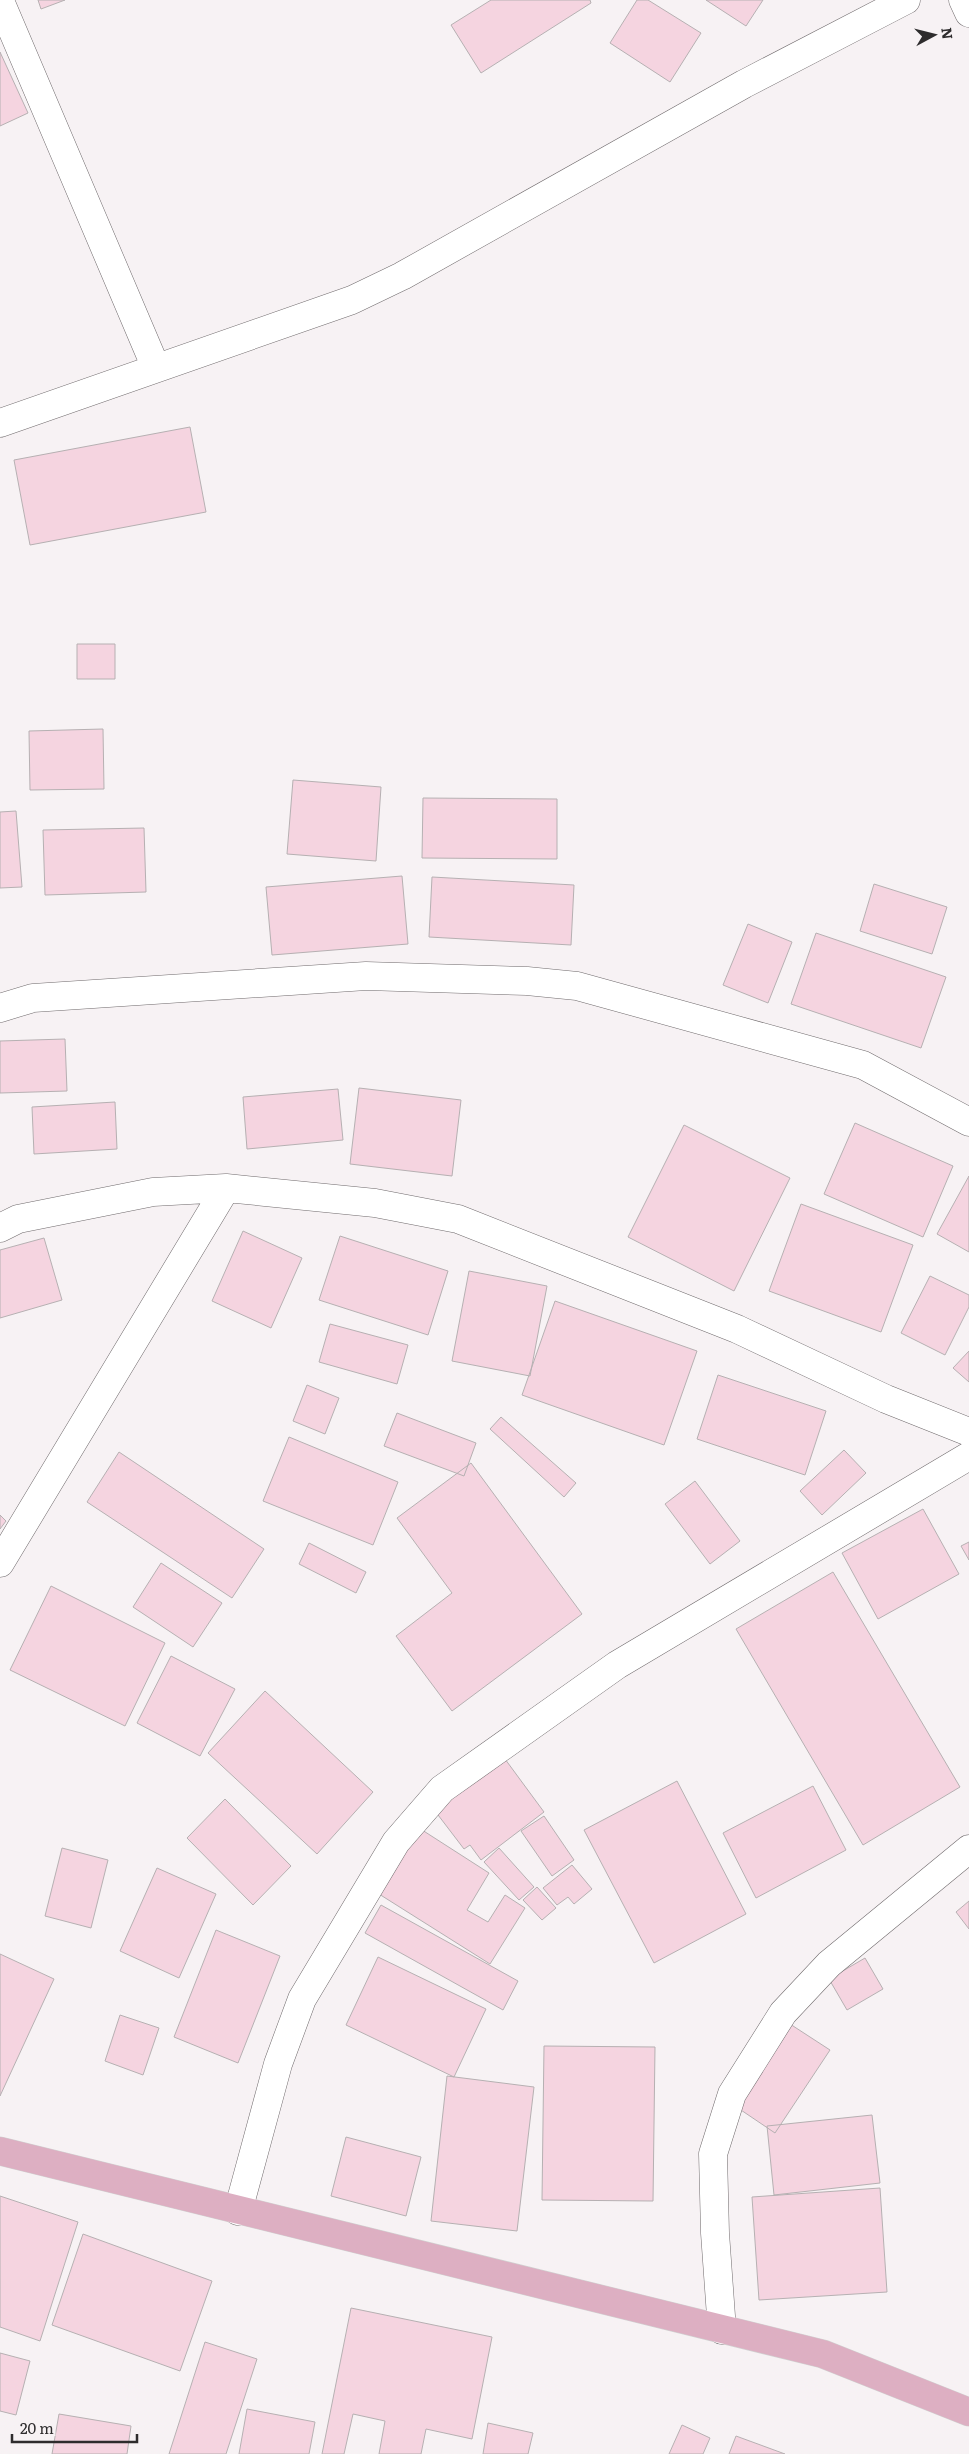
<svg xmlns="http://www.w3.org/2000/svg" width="969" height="2454" viewBox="0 0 969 2454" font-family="Literata,serif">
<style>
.building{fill:#f5d4e0;stroke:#b6b0b2}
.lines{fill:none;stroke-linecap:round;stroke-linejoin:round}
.minor-casing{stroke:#706b6d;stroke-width:29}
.major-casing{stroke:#d1d1d1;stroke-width:29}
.minor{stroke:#fff;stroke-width:28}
.major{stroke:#ddafc2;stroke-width:28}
</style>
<rect width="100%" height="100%" fill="#f7f2f4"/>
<!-- building -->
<path class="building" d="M38 0H65L41 9Z
M491 0H590L591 3 481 73 451 25Z
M637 0H648L701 33 670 82 610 43Z
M706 0H763L746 26Z
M0 52 28 113 0 126Z
M190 427 206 512 30 545 14 460Z
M77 644H115V679H77Z
M103 729 104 789 30 790 29 731Z
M293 780 381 787 376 861 287 854Z
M423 798 557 799V859L422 858Z
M16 811 22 887 0 888V812Z
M144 828 146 892 45 895 43 830Z
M402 876 408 944 272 955 266 887Z
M432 877 574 885 571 945 429 937Z
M874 884 947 907 932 954 860 931Z
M748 924 792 942 768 1003 723 985Z
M816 933 946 977 921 1048 791 1004Z
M65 1039 67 1091 0 1093V1041Z
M359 1088 461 1100 452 1176 350 1164Z
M338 1089 343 1140 247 1149 243 1097Z
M115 1102 117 1149 34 1154 32 1107Z
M855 1123 953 1166 923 1237 824 1194Z
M684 1125 790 1178 734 1291 628 1237Z
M969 1176V1252L937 1234Z
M801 1204 913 1245 881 1332 769 1291Z
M243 1231 302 1258 271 1328 212 1301Z
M340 1236 448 1271 428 1335 319 1300Z
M44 1238 62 1300 0 1318V1250Z
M469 1271 547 1286 530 1376 452 1361Z
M930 1276 969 1295V1307L945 1355 901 1333Z
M555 1301 697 1351 664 1445 522 1395Z
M330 1324 408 1345 397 1384 319 1362Z
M969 1351V1382L953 1368Z
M718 1375 826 1411 805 1475 697 1439Z
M307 1385 339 1398 325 1434 293 1421Z
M397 1413 476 1443 464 1476 384 1446Z
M501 1417 576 1483 564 1497 490 1429Z
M289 1437 398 1482 373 1545 263 1501Z
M844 1450 866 1473 822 1515 800 1491Z
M119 1452 264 1549 232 1598 87 1502Z
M471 1463 582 1614 452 1711 396 1636 452 1593 397 1518Z
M695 1481 740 1541 710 1564 665 1504Z
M923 1509 959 1574 878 1619 842 1553Z
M0 1515 6 1521 0 1529Z
M969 1542V1560L961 1546Z
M309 1543 366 1572 356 1593 299 1564Z
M161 1563 222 1603 193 1647 133 1607Z
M833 1572 960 1787 863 1845 736 1629Z
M51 1586 165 1643 125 1726 10 1670Z
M171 1656 235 1689 200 1756 137 1723Z
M265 1691 373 1792 317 1854 208 1753Z
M505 1759 544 1812 481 1860 470 1845 464 1849 435 1811Z
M677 1781 746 1914 654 1963 584 1830Z
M813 1786 846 1850 756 1898 723 1833Z
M225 1799 291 1866 253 1905 187 1838Z
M544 1816 574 1860 552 1876 521 1831Z
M419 1828 489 1873 467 1910 488 1922 505 1895 525 1908 490 1964 379 1894Z
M62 1848 108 1860 91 1928 45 1916Z
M499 1848 534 1887 519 1900 484 1862Z
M572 1865 592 1889 574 1904 568 1897 557 1905 543 1888Z
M157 1868 216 1894 179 1978 120 1951Z
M537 1887 556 1908 542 1920 523 1900Z
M969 1901V1929L956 1912Z
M381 1905 518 1981 503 2010 365 1933Z
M216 1930 280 1956 238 2063 174 2037Z
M0 1954 54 1979 0 2096Z
M378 1957 486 2009 454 2077 346 2025Z
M865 1958 883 1989 847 2010 829 1979Z
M120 2015 159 2028 143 2075 105 2061Z
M790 2024 830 2050 775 2133 735 2106Z
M544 2046 655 2047 653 2201 542 2200Z
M447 2076 534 2087 517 2231 431 2221Z
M872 2115 880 2183 774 2195 767 2126Z
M346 2137 421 2157 406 2216 331 2196Z
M880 2188 887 2292 759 2300 752 2197Z
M0 2196 78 2222 40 2341 0 2327Z
M83 2234 212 2281 180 2371 52 2325Z
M351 2308 492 2337 472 2439 426 2429 421 2454H379L385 2421 353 2414 344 2454H322Z
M205 2342 257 2359 226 2454H169Z
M0 2353 30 2361 16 2415 0 2411Z
M247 2409 315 2422 309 2454H239Z
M59 2414 131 2426 127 2454H52Z
M488 2423 533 2433 528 2454H483Z
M682 2425 710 2438 703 2454H669Z
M736 2436 785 2454H729Z"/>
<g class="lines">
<defs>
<path id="minor" d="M963 0 969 13
M0 1 156 368
M0 423 352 300 402 276 744 84 906 0
M0 1008 33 998 366 976 527 981 577 986 863 1065 969 1122
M0 1228 18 1219 153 1192 226 1188 375 1203 458 1219 737 1329 886 1399 969 1432
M0 1563 226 1188
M238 2211 278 2064 302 1999 396 1842 442 1789 617 1665 969 1456
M722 2330 715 2233 713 2154 732 2094 783 2013 829 1964 969 1849"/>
<path id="major" d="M0 2151 823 2354 969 2412"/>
</defs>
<!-- minor casing -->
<use href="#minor" class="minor-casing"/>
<!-- major casing -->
<use href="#major" class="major-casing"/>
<!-- minor -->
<use href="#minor" class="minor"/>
<!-- major -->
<use href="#major" class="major"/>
</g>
<!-- north arrow -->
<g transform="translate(934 35) rotate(83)" stroke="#f7f2f4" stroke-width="4" paint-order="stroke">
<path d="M0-4L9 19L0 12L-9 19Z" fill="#2e2c2d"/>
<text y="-8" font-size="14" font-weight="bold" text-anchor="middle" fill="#2e2c2d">N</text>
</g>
<!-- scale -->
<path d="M12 2434v8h125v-8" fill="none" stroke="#2e2c2d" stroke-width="2.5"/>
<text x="20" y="2434" font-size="15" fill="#2e2c2d" stroke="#f7f2f4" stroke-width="4" paint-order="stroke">20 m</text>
</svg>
